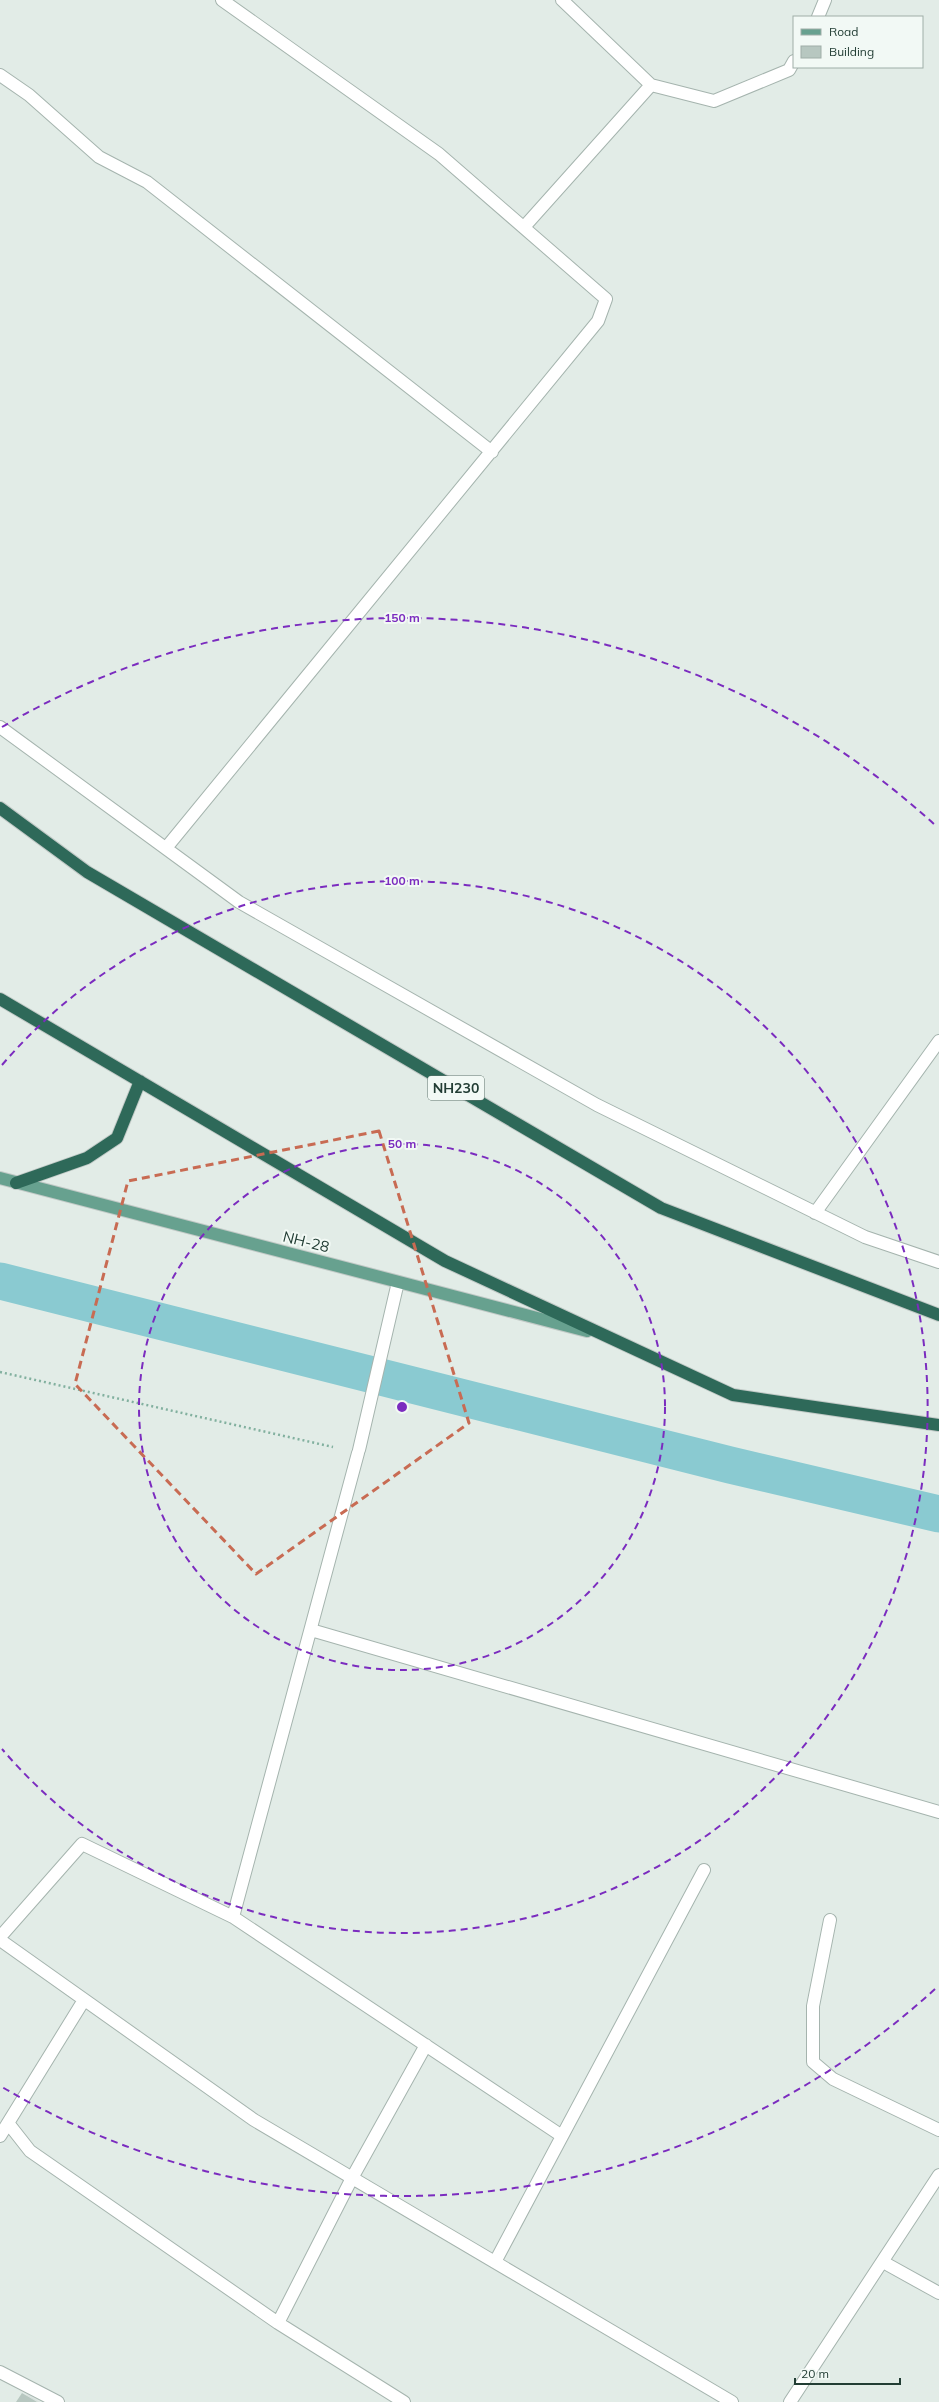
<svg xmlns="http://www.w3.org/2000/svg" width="939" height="2402" viewBox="0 0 939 2402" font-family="Mulish,sans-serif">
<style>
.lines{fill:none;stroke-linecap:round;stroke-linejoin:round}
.canal{stroke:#8acad1;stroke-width:37}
.building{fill:#b7c7c0;filter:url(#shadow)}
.minor-casing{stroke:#a5b4ae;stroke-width:14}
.major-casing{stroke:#c1c9c6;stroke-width:14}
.highway-casing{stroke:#c1c9c6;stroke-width:14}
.path{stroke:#82b09f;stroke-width:2.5;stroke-dasharray:2 3;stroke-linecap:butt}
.minor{stroke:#fff;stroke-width:12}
.major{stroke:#67a18f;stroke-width:12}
.highway{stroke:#2e6959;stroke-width:12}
.marked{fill:none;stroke:#c86b53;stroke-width:3;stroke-dasharray:8 5;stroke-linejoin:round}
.ring{fill:none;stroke:#7b2cbf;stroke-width:2;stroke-dasharray:7 5}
.labels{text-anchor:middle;stroke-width:4;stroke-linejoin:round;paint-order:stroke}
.shield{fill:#f2f9f5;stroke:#60756e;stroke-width:1}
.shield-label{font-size:14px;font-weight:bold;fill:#223d34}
.street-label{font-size:15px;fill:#223d34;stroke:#f2f9f5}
.centre{fill:#7b2cbf;stroke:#f2f9f5;stroke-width:2}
.ring-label{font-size:12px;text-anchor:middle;font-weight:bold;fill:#7b2cbf;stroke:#f2f9f5;stroke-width:4;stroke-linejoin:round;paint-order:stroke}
</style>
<defs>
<filter id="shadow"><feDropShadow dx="3.5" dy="3.5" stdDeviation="2" flood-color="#0004"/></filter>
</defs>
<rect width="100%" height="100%" fill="#e2ece7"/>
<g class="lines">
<!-- canal -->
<path class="canal" d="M0 1281 730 1465 939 1514"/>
</g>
<!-- building -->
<path class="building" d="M22 2393 37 2402H16Z"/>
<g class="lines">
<defs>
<path id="minor" d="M562 0 651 85 714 101 789 70 794 61
M818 17 825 0
M0 75 29 95 99 157 147 182 492 452
M524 227 651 85
M0 727 239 902 597 1105 865 1237 939 1262
M166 848 598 321 606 299 439 154 222 0
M815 1213 939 1041
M359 1450 398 1282
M311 1630 939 1812
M233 1917 562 2136
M830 1920 813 2006V2062L833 2079 939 2130
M0 1937 82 1844 233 1917 358 1453
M0 1940 254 2120 732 2402
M84 2000 8 2123 30 2151 278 2323 404 2402
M0 2136 8 2123
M495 2262 704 1870
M883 2262 939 2293
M278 2323 352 2178 426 2045
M0 2372 58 2402
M790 2402 939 2175"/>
<path id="major" d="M0 1178 587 1331"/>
<path id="highway" d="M0 808 87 872 661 1208 939 1315
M0 999 445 1261 733 1395 939 1425
M16 1183 87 1158 117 1138 140 1081"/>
</defs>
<!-- minor casing -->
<use href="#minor" class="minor-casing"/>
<!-- major casing -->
<use href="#major" class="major-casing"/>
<!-- highway casing -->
<use href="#highway" class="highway-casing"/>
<!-- path -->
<path class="path" d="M0 1372 333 1447"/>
<!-- minor -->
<use href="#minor" class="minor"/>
<!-- major -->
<use href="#major" class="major"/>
<!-- highway -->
<use href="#highway" class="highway"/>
</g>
<!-- marked area -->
<path class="marked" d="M379 1131 469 1423 256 1574 75 1384 128 1181Z"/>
<!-- distance rings -->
<g class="ring">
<circle cx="402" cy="1407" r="263"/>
<path d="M2 1065A526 526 0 1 1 2 1749"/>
<path d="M935 1989A789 789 0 0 1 2 2087M2 727A789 789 0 0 1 935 825"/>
</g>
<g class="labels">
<!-- shield labels -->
<rect class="shield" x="428" y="1076" width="56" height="24" rx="3"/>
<g class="shield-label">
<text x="456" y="1093">NH230</text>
</g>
<!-- street labels -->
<g class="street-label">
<text transform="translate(306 1242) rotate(14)" y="5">NH-28</text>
</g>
</g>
<circle cx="402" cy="1407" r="6" class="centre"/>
<g class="ring-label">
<text x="402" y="622">150 m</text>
<text x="402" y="885">100 m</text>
<text x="402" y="1148">50 m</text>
</g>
<!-- legend -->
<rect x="793" y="16" width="130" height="52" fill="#f2f9f5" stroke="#9faea8"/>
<rect x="801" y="29" width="20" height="6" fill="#67a18f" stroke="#9faea8"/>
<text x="829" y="36" font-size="12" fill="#223d34">Road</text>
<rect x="801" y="46" width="20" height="12" fill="#b7c7c0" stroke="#9faea8"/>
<text x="829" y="56" font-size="12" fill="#223d34">Building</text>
<!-- scale -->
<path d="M795 2378v6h105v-6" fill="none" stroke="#223d34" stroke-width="2"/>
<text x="801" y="2378" font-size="12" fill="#223d34" stroke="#f2f9f5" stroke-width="3" paint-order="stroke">20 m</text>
</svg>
